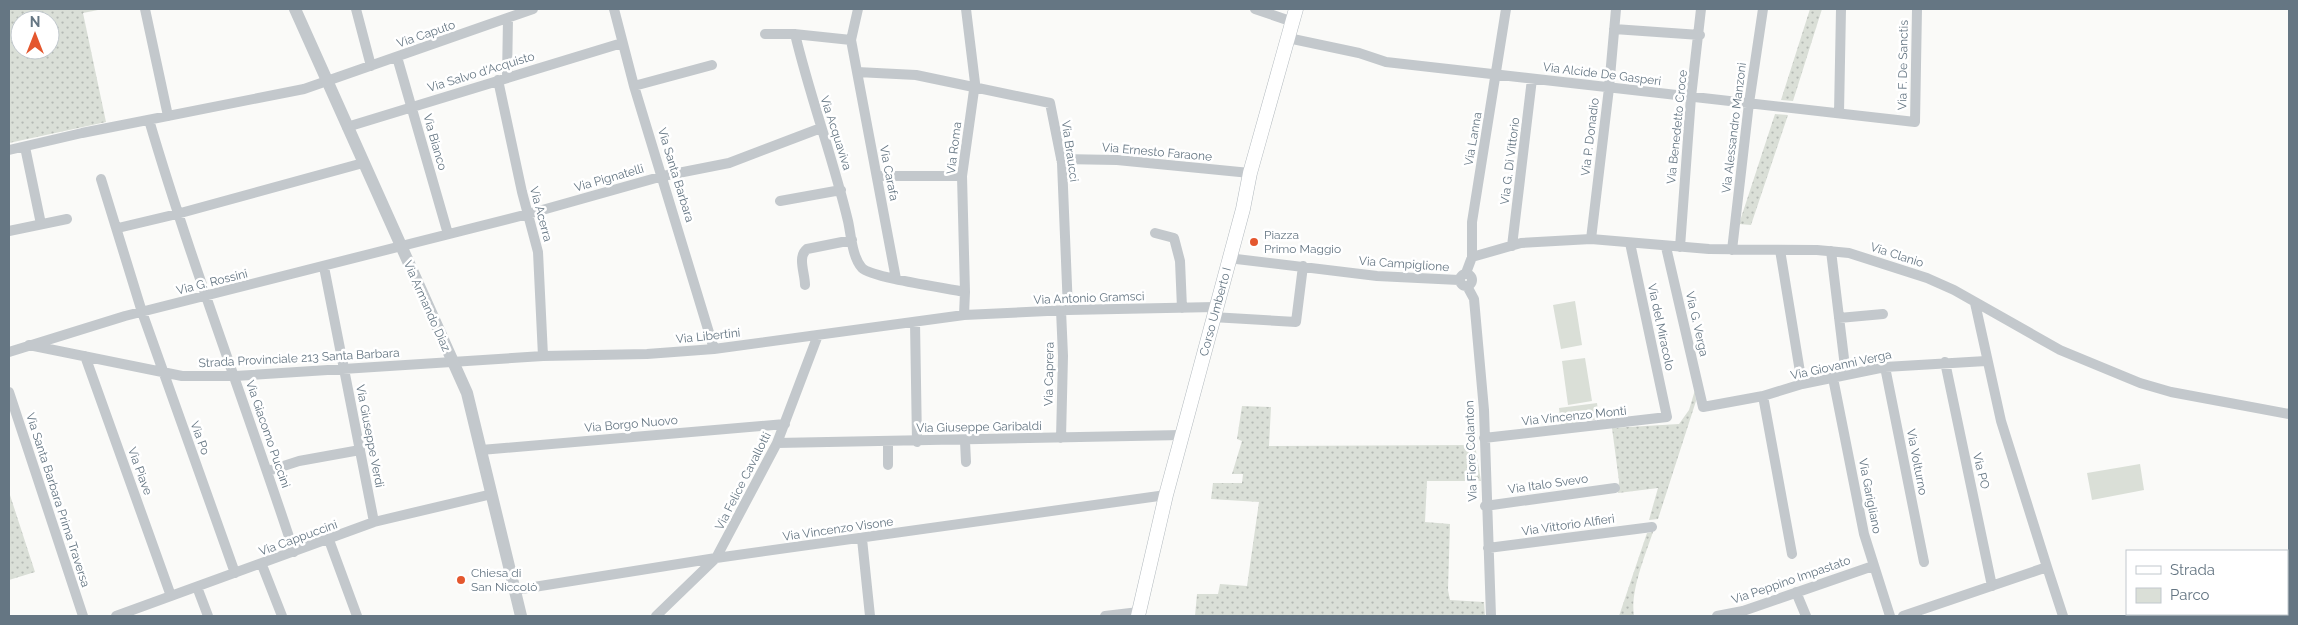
<svg xmlns="http://www.w3.org/2000/svg" width="2298" height="625" viewBox="0 0 2298 625" font-family="Raleway,sans-serif">
<style>
.green{fill:url(#green-dots);fill-rule:evenodd}
.pitch{fill:#dadfd7}
.lines{fill:none;stroke-linecap:round;stroke-linejoin:round}
.secondary-casing{stroke:#b3babf;stroke-width:15}
.minor{stroke:#c3c8cc;stroke-width:10}
.tertiary{stroke:#c3c8cc;stroke-width:12}
.secondary{stroke:#fff;stroke-width:14}
.poi-dot{fill:#e4572e;stroke:#fff;stroke-width:2}
.labels{text-anchor:middle;stroke-width:5;stroke-linejoin:round;paint-order:stroke}
.street-label{font-size:12px;fill:#657683;stroke:#fff}
.poi-label{font-size:12px;fill:#657683;stroke:#fff;text-anchor:start}
</style>
<defs>
<pattern id="green-dots" width="8" height="8" patternUnits="userSpaceOnUse" patternTransform="scale(1.25)"><rect width="8" height="8" fill="#dadfd7"/><path d="M2 2h.1M6 6h.1" fill="none" stroke="#b4b9b4" stroke-width="1.8" stroke-linecap="round"/></pattern>
</defs>
<rect width="100%" height="100%" fill="#fafaf8"/>
<!-- green -->
<path class="green" d="M9 9H103L83 13 106 122 9 143ZM20 20H50V50H20Z
M1810 9H1822L1793 101 1781 100Z
M1775 114 1788 115 1751 225 1739 224Z
M1695 390 1696 401 1658 519 1649 520 1658 488 1618 493 1619 481 1612 428 1679 424 1689 410Z
M1242 406 1271 407 1269 446 1475 445 1481 481H1427L1425 522 1450 524 1448 590 1450 600 1484 602 1485 616H1195L1197 594H1218L1220 584 1247 586 1259 502 1211 499 1213 483H1242L1243 474H1232L1242 441 1237 439Z
M9 492 35 572 9 580Z
M1653 532C1645 556 1630 591 1634 616H1619L1647 533Z"/>
<!-- pitch -->
<path class="pitch" d="M1575 301 1582 345 1561 349 1553 305Z
M1585 358 1592 401 1568 405 1562 361Z
M1597 403 1599 419 1561 425 1559 408Z
M2140 464 2144 490 2092 500 2087 473Z"/>
<g class="lines">
<defs>
<g id="secondary">
<path id="s1" d="M1138 616 1166 495 1243 209 1250 173 1296 9"/>
</g>
</defs>
<!-- secondary casing -->
<use href="#secondary" class="secondary-casing"/>
<!-- minor -->
<path class="minor" d="M145 9 168 116
M356 9 371 66
M614 9 634 86 714 349
M858 9 851 40 896 279
M1255 9 1293 22
M1614 29 1700 35
M765 34H794L851 40
M795 34C810 97 833 158 848 221 851 234 852 257 862 268 872 278 947 288 965 292L964 315
M1288 38 1359 53 1386 62 1915 122 1917 9
M397 57 448 234
M857 72 916 75 1050 103 1062 163 1068 310
M507 77 508 19
M498 80 522 192 538 252 543 356
M634 86 712 65
M1839 113 1841 9
M149 120C192 266 247 408 294 552
M347 127 622 43
M25 147 41 224
M9 150 82 133 304 89 533 9
M1061 159 1117 160 1250 173
M877 176H962
M101 179 142 312 235 573
M780 201 841 190
M118 228 177 214 363 163
M9 231 67 219
M1155 233 1174 238 1180 261 1182 308
M1591 239 1609 88 1616 9
M1512 246 1532 79
M1666 247 1703 407 1763 396 1802 384 1885 367 1986 361
M1680 247 1691 97 1701 9
M1732 250 1749 103 1763 9
M1780 250 1802 384
M1831 251 1846 375
M1472 257 1521 243 1591 239 1709 249 1817 250 1849 253 1927 278 1954 290 2060 350 2140 383 2171 392 2289 414
M1228 258 1377 276 1459 280
M324 267 374 522
M1466 273 1472 257V222L1506 9
M1460 280a6 6 0 1 1 12 0a6 6 0 1 1-12 0Z
M805 285C805 273 797 257 807 249L852 240
M1467 286 1474 299 1484 410 1491 616
M965 292 962 176 975 83 966 9
M1975 303 2001 421 2047 567
M1212 317 1296 322 1303 266
M1839 318 1883 314
M915 322 917 442
M29 345 182 376H235L543 356 647 354 714 349 964 315 1068 310 1215 307
M9 352 125 316 528 214 663 176 729 163 821 128
M85 356 171 596
M1945 362 1992 586
M1885 367 1924 562
M1833 378 1864 534 1890 616
M9 392 83 616
M1763 396 1792 554
M1061 438 1063 356 1061 310
M1484 438 1667 417 1630 243
M965 441 966 462
M888 442V465
M777 443 1182 435
M481 450 785 424
M268 471 299 461 360 450
M1485 506 1615 488
M862 539 870 616
M329 540 357 616
M1488 548 1652 527
M262 565 282 616
M197 587 208 616
M515 590 716 558 1166 495
M1796 592 1806 616
M116 616 374 522 492 494
M656 616 716 558 777 443 818 335
M1105 616 1139 612
M1717 616 1743 611 1873 566
M1903 616 2047 567 2063 616"/>
<!-- tertiary -->
<path class="tertiary" d="M295 9 467 393 521 616"/>
<!-- secondary -->
<use href="#secondary" class="secondary"/>
</g>
<!-- markers -->
<g class="poi-dot">
<circle cx="1254" cy="242" r="5"/>
<circle cx="461" cy="580" r="5"/>
</g>
<g class="labels">
<!-- street labels -->
<g class="street-label">
<text transform="translate(426 34) rotate(-19)" y="4">Via Caputo</text>
<text transform="translate(1903 65) rotate(-89)" y="4">Via F. De Sanctis</text>
<text transform="translate(481 72) rotate(-17)" y="4">Via Salvo d'Acquisto</text>
<text transform="translate(1602 74) rotate(7)" y="4">Via Alcide De Gasperi</text>
<text transform="translate(1677 127) rotate(-84)" y="4">Via Benedetto Croce</text>
<text transform="translate(1734 128) rotate(-83)" y="4">Via Alessandro Manzoni</text>
<text transform="translate(836 133) rotate(72)" y="4">Via Acquaviva</text>
<text transform="translate(1590 137) rotate(-83)" y="4">Via P. Donadio</text>
<text transform="translate(1473 139) rotate(-80)" y="4">Via Lanna</text>
<text transform="translate(435 142) rotate(74)" y="4">Via Bianco</text>
<text transform="translate(954 148) rotate(-83)" y="4">Via Roma</text>
<text transform="translate(1070 151) rotate(82)" y="4">Via Braucci</text>
<text transform="translate(1157 152) rotate(5)" y="4">Via Ernesto Faraone</text>
<text transform="translate(1510 161) rotate(-83)" y="4">Via G. Di Vittorio</text>
<text transform="translate(889 173) rotate(79)" y="4">Via Carafa</text>
<text transform="translate(676 175) rotate(73)" y="4">Via Santa Barbara</text>
<text transform="translate(609 178) rotate(-16)" y="4">Via Pignatelli</text>
<text transform="translate(541 214) rotate(75)" y="4">Via Acerra</text>
<text transform="translate(1897 255) rotate(18)" y="4">Via Clanio</text>
<text transform="translate(1404 264) rotate(4)" y="4">Via Campiglione</text>
<text transform="translate(212 282) rotate(-14)" y="4">Via G. Rossini</text>
<text transform="translate(1089 298) rotate(-2)" y="4">Via Antonio Gramsci</text>
<text transform="translate(427 306) rotate(66)" y="4">Via Armando Diaz</text>
<text dy="4" stroke="none"><textPath href="#s1" startOffset="314">Corso Umberto I</textPath></text>
<text transform="translate(1697 324) rotate(77)" y="4">Via G. Verga</text>
<text transform="translate(1661 327) rotate(78)" y="4">Via del Miracolo</text>
<text transform="translate(708 336) rotate(-6)" y="4">Via Libertini</text>
<text transform="translate(299 358) rotate(-3)" y="4">Strada Provinciale 213 Santa Barbara</text>
<text transform="translate(1841 365) rotate(-12)" y="4">Via Giovanni Verga</text>
<text transform="translate(1049 374) rotate(-89)" y="4">Via Caprera</text>
<text transform="translate(1574 416) rotate(-6)" y="4">Via Vincenzo Monti</text>
<text transform="translate(631 424) rotate(-5)" y="4">Via Borgo Nuovo</text>
<text transform="translate(979 427) rotate(-1)" y="4">Via Giuseppe Garibaldi</text>
<text transform="translate(268 434) rotate(71)" y="4">Via Giacomo Puccini</text>
<text transform="translate(370 436) rotate(79)" y="4">Via Giuseppe Verdi</text>
<text transform="translate(200 438) rotate(70)" y="4">Via Po</text>
<text transform="translate(1471 451) rotate(-92)" y="4">Via Fiore Colanton</text>
<text transform="translate(1917 462) rotate(79)" y="4">Via Volturno</text>
<text transform="translate(140 471) rotate(70)" y="4">Via Piave</text>
<text transform="translate(1981 471) rotate(76)" y="4">Via PO</text>
<text transform="translate(743 481) rotate(-63)" y="4">Via Felice Cavallotti</text>
<text transform="translate(1548 484) rotate(-8)" y="4">Via Italo Svevo</text>
<text transform="translate(1870 496) rotate(79)" y="4">Via Garigliano</text>
<text transform="translate(58 500) rotate(72)" y="4">Via Santa Barbara Prima Traversa</text>
<text transform="translate(1568 525) rotate(-8)" y="4">Via Vittorio Alfieri</text>
<text transform="translate(838 529) rotate(-8)" y="4">Via Vincenzo Visone</text>
<text transform="translate(298 538) rotate(-20)" y="4">Via Cappuccini</text>
<text transform="translate(1791 580) rotate(-19)" y="4">Via Peppino Impastato</text>
</g>
<!-- poi labels -->
<g class="poi-label">
<text x="1264" y="239">Piazza<tspan x="1264" dy="14">Primo Maggio</tspan></text>
<text x="471" y="577">Chiesa di<tspan x="471" dy="14">San Niccolò</tspan></text>
</g>
</g>
<!-- border -->
<rect width="2298" height="625" fill="none" stroke="#657683" stroke-width="20"/>
<!-- legend -->
<rect x="2126" y="550" width="162" height="65" fill="#ffffff" stroke="#c1c8cd"/>
<rect x="2136" y="566" width="25" height="8" fill="#ffffff" stroke="#c1c8cd"/>
<text x="2170" y="575" font-size="15" fill="#657683">Strada</text>
<rect x="2136" y="588" width="25" height="15" fill="#dadfd7" stroke="#c1c8cd"/>
<text x="2170" y="600" font-size="15" fill="#657683">Parco</text>
<!-- north arrow -->
<g transform="translate(35 35)"><circle r="24" fill="#ffffff" stroke="#c1c8cd"/>
<path d="M0-4L9 19L0 12L-9 19Z" fill="#e4572e"/>
<text y="-8" font-size="14" font-weight="bold" text-anchor="middle" fill="#657683">N</text>
</g>
</svg>
